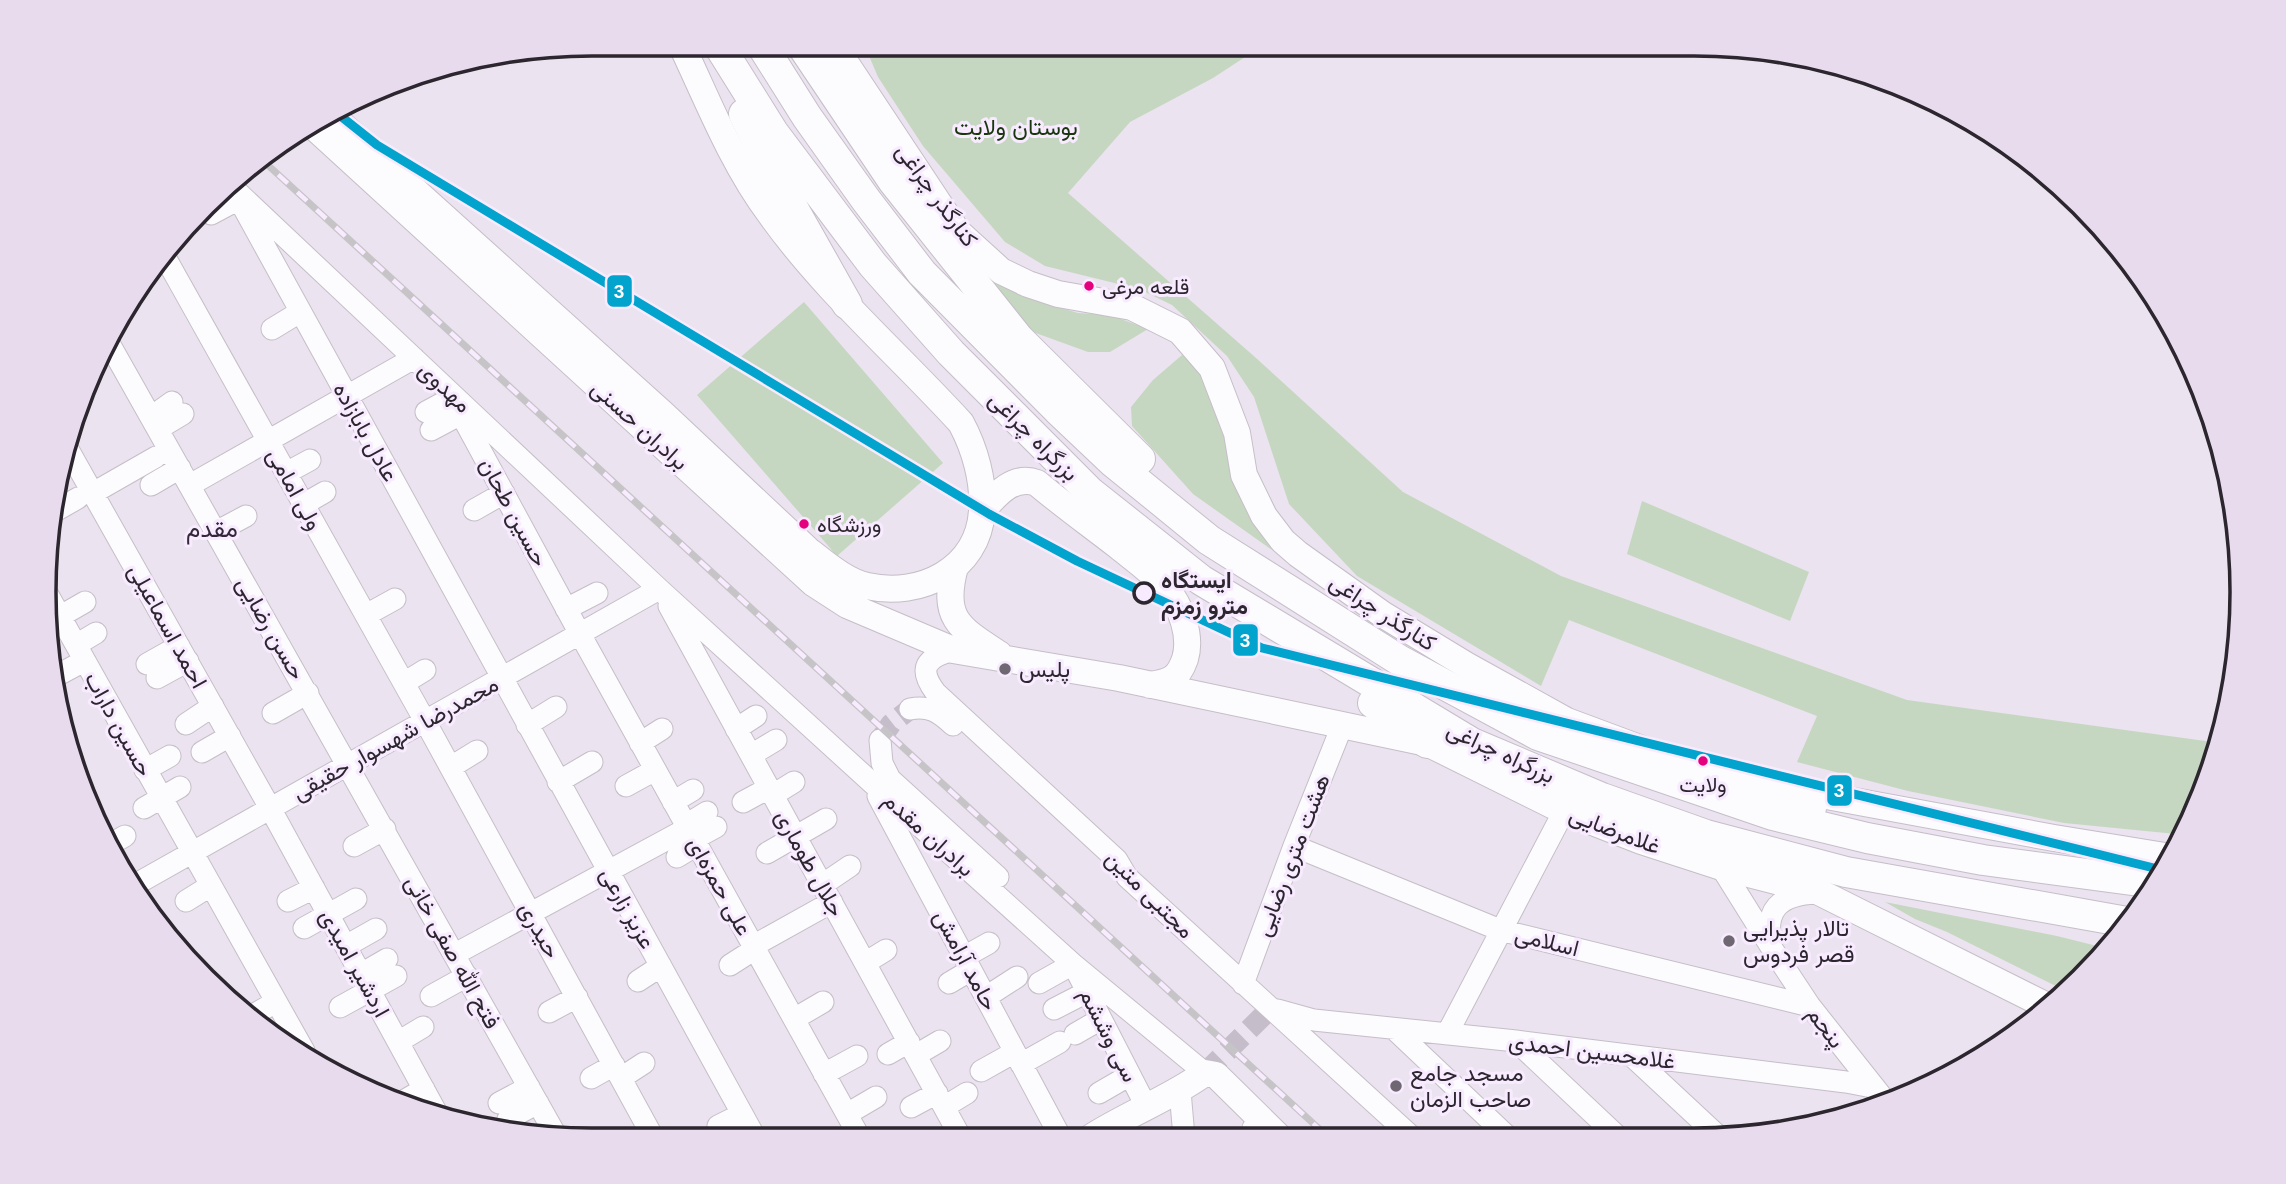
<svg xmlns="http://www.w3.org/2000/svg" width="2286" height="1184" viewBox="0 0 2286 1184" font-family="Arial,Vazirmatn,sans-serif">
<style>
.green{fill:#c6d7c1}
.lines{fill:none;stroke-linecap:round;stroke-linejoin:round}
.minor-tunnel{stroke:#c5bdc9;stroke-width:21;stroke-dasharray:21 10;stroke-linecap:butt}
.minor-casing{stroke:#c5bec8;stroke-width:23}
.major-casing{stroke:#c5bec8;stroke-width:28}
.highway-casing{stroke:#c5bec8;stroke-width:32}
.minor{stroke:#fcfbfd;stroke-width:21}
.major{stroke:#fcfbfd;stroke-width:26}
.highway{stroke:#fcfbfd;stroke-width:30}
.rail-casing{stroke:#c6c4c7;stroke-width:7}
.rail{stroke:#f8ebff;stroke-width:4.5;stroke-dasharray:13;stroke-linecap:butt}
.metro-1-casing{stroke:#f8ebff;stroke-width:14}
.metro-1{stroke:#02a3cc;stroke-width:9}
.bus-dot{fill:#e5007d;stroke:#f8ebff;stroke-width:2.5}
.stop-dot{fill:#f8ebff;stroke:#2c262f;stroke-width:3.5}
.poi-dot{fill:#6f6872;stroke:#f8ebff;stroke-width:2.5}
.labels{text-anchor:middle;stroke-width:6;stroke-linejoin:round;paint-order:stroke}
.bus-label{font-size:21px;fill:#2c262f;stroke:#f8ebff;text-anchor:start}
.park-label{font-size:23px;fill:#19360e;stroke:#f8ebff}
.street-label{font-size:23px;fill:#2c262f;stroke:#f8ebff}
.stop-label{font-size:23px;font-weight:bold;fill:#2c262f;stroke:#f8ebff;text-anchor:start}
.poi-label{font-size:23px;fill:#2c262f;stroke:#f8ebff;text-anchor:start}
.neighbourhood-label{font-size:24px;fill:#332739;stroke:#f8ebff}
.rim{fill:none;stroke:#2c262f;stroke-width:3.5}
.line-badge{stroke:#f8ebff;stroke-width:2.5}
.badge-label{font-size:19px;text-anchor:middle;font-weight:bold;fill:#fff}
</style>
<rect width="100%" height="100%" fill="#ebe3ef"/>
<!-- green -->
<path class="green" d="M864 44H1265L1213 78 1130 122 1068 193 1256 358 1403 492 1561 576 1907 700 2220 743 2186 835 2064 823 1908 791 1797 762 1817 716 1569 620 1541 686 1357 576 1289 504 1254 397 1227 356 1172 305 1139 289 1045 266 1005 242 923 146 878 77Z
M969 259 995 283 1034 300 1078 313 1110 315 1148 329 1110 352H1088L1033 332 1005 306Z
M804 302 943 463 837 556 697 395Z
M1182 355 1200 371 1223 420 1234 480 1248 514 1272 550 1193 494 1132 426 1131 407 1153 380Z
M1642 501 1809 572 1790 621 1627 554Z
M1885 902 2057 936 2109 949 2066 991 1947 932 1915 919Z"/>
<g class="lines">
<!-- minor-tunnel -->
<path class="minor-tunnel" d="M880 740 891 724 910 709
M1205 1073 1271 1008"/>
<defs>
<path id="minor" d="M231 186 659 589 871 782 1073 964 1205 1073
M242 205 756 1139
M211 214 239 199
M165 257 425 721 654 1139
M272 329 300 312
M110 345 558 1139
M457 407 580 634 860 1138
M426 412 452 398
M151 417 172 402
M158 429 183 414
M431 430 461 414
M65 444 270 808 439 1117
M286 473 310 460
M151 485 180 468
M190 485 414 358
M93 493 156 457
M304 504 325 492
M57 510 78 498
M474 510 504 493
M216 532 246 516
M48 595 304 1051
M669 606 961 1138
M566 609 597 593
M366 615 395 599
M45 625 85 602
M76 645 96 633
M953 650C926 658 917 668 936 693L1117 860 1127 877 1412 1137
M147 664 179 646
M56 676 84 661
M157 678 188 661
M404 683 425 670
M910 709C929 705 939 712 953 725
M273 713 308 693
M186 724 213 706
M527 725 556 707
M736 729 756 716
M880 740 882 763 890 779 998 877
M640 743 662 729
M202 752 230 736
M751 755 776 740
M451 767 477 751
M145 770 170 756
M558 782 592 762
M626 786 655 770
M773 795 794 782
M878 796 1061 1138
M673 802 693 790
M743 802 769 788
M144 808 180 787
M686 825 707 812
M694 839 716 827
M109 845 125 836
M354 846 385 829
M1294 846 1500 930 1810 1006
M767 853 826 819
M677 857 697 845
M1721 867 1771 947C1764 909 1779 895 1816 893
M822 885 850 866
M131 887 659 589
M186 901 210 886
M288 901 314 888
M304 928 356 899
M346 946 376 929
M753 946 832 902
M1771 947 1810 1006 1887 1103
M455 954 688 828
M964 957 989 943
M865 963 886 950
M730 965 755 949
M361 974 387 959
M1078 974 1146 1106
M638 981 661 966
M949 983 971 970
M1039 983 1073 964
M1243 984 1294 846 1342 726
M431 996 467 976
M986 997 1017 977
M340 1007 396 976
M1054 1009 1087 992
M1278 1010 1314 1020 1516 1041 1846 1082 1872 1087
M549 1012 577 997
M253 1015 276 1002
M794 1019 823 1002
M1394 1029 1507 1136
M1075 1034 1101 1019
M1447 1034 1564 811
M1516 1041 1617 1136
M398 1042 423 1027
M888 1054 909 1042
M916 1055 940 1041
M1632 1056 1718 1136
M1021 1064 1060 1042
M981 1071 1015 1052
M824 1074 857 1056
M591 1078 614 1065
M621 1078 644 1063
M1180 1091 1184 1137
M1099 1093 1130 1075
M400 1103 424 1089
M499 1103 529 1087
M911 1107 937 1093
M944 1107 967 1093
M847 1114 876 1097
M508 1119 538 1103
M718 1126 742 1114
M1253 1137V1128L1260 1119"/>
<path id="major" d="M833 44 957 231 1001 271 1028 284 1058 294 1132 307 1180 331 1212 368 1237 433 1244 475 1264 516 1283 541 1298 554 1382 614 1466 665 1567 721 1688 766 1746 781 2054 838 2171 857
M333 117 663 414 808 550C825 563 845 581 867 586 920 598 978 570 982 511 984 481 975 449 961 423 898 354 824 290 770 214 732 163 708 101 681 44
M314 127 813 583 847 605 953 650 1119 678 1427 743 1564 811 1641 841 1721 867 1819 892 2049 1007
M982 511C996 495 1013 474 1037 483 1063 505 1091 525 1118 546 1134 559 1153 572 1166 588 1181 606 1192 636 1185 659 1178 679 1170 682 1150 685
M955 567C941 618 959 628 999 654
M1205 1073 1216 1075 1279 1137
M1090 1138C1127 1114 1169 1099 1205 1073"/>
<path id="highway" d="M718 44 773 132 873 265 951 353 1090 492 1201 580 1472 743 1602 798 1706 835 1846 872 2127 922
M761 44 807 117 866 200 922 273 1058 410 1113 462 1209 540 1399 660 1538 735 1773 815 1867 838 1983 860 2154 883
M801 44 893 181 1019 339 1140 459
M744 114 767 162 847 304
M1373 703 1427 743
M1746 781 1811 808"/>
</defs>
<!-- minor casing -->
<use href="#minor" class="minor-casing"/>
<!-- major casing -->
<use href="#major" class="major-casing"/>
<!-- highway casing -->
<use href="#highway" class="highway-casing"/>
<!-- minor -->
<use href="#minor" class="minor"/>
<!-- major -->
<use href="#major" class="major"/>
<!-- highway -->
<use href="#highway" class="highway"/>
<defs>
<path id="rail" d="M259 157 1328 1137"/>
</defs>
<!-- rail casing -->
<use href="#rail" class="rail-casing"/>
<!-- rail -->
<use href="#rail" class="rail"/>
<defs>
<path id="metro-1" d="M338 114 377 145 989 514 1077 561 1262 648 2162 870"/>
</defs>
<!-- metro-1 casing -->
<use href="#metro-1" class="metro-1-casing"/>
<!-- metro-1 -->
<use href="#metro-1" class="metro-1"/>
</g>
<!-- markers -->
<g class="bus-dot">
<circle cx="1089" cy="286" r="6"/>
<circle cx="804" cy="524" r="6"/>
<circle cx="1703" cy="761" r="6"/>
</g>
<circle class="stop-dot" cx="1144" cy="593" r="10"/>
<g class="poi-dot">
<circle cx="1005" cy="669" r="7"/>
<circle cx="1729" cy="941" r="7"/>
<circle cx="1396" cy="1086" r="7"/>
</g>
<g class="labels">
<!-- bus labels -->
<g class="bus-label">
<text x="1102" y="294">قلعه مرغی</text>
<text x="817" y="532">ورزشگاه</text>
<text x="1703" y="792" text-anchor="middle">ولایت</text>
</g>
<!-- park labels -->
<g class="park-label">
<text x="1016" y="135">بوستان ولایت</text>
</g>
<!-- street labels -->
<g class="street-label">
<text transform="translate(937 195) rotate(54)" y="8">کنارگذر چراغی</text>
<text transform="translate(445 387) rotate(43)" y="8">مهدوی</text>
<text transform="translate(640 425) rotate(42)" y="8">برادران حسنی</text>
<text transform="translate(366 432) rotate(61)" y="8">عادل بابازاده</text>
<text transform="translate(1034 436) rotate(45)" y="8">بزرگراه چراغی</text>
<text transform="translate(295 489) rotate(61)" y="8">ولی امامی</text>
<text transform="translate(514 512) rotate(62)" y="8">حسین طحان</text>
<text transform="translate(1383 612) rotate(33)" y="8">کنارگذر چراغی</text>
<text transform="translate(168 626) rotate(61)" y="8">احمد اسماعیلی</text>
<text transform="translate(271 628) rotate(60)" y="8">حسن رضایی</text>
<text transform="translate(119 724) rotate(61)" y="8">حسین داراب</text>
<text transform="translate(395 738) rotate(-29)" y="8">محمدرضا شهسوار حقیقی</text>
<text transform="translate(1501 752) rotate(25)" y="8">بزرگراه چراغی</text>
<text transform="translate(1615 830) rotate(21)" y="8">غلامرضایی</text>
<text transform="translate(929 834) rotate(42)" y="8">برادران مقدم</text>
<text transform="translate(1292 855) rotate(-69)" y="8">هشت متری رضایی</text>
<text transform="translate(810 863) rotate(61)" y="8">جلال طوماری</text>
<text transform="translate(720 886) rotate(61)" y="8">علی حمزه‌ای</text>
<text transform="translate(1150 894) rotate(45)" y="8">مجتبی متین</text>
<text transform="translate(628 908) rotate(61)" y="8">عزیز زارعی</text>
<text transform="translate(540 930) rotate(61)" y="8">حیدری</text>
<text transform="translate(1547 941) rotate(14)" y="8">اسلامی</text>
<text transform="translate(453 952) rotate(61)" y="8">فتح الله صفی خانی</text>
<text transform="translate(966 960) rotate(62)" y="8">حامد آرامش</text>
<text transform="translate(355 963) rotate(61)" y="8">اردشیر امیدی</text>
<text transform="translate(1826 1027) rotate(53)" y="8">پنجم</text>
<text transform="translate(1109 1035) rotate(63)" y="8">سی وششم</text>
<text transform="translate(1592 1051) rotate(7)" y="8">غلامحسین احمدی</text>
</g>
<!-- stop labels -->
<g class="stop-label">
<text x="1161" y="588">ایستگاه<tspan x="1161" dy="26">مترو زمزم</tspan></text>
</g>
<!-- poi labels -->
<g class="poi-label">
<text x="1019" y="677">پلیس</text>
<text x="1743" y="936">تالار پذیرایی<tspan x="1743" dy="26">قصر فردوس</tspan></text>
<text x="1410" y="1081">مسجد جامع<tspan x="1410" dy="26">صاحب الزمان</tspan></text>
</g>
<!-- neighbourhood labels -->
<g class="neighbourhood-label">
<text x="212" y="537">مقدم</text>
</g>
</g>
<!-- crop -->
<path d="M0 0H2286V1184H0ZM592 56H1694A536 536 0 0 1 2230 592V592A536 536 0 0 1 1694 1128H592A536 536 0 0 1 56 592V592A536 536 0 0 1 592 56Z" fill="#e8dbee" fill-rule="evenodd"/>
<path class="rim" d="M592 56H1694A536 536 0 0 1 2230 592V592A536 536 0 0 1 1694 1128H592A536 536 0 0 1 56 592V592A536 536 0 0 1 592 56Z"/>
<g class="line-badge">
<rect x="606" y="274" width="27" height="34" rx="7" fill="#02a3cc"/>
<rect x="1232" y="623" width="27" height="34" rx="7" fill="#02a3cc"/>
<rect x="1826" y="774" width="27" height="33" rx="7" fill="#02a3cc"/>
</g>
<g class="badge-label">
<text x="619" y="298">3</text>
<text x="1245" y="647">3</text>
<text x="1839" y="797">3</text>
</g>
</svg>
